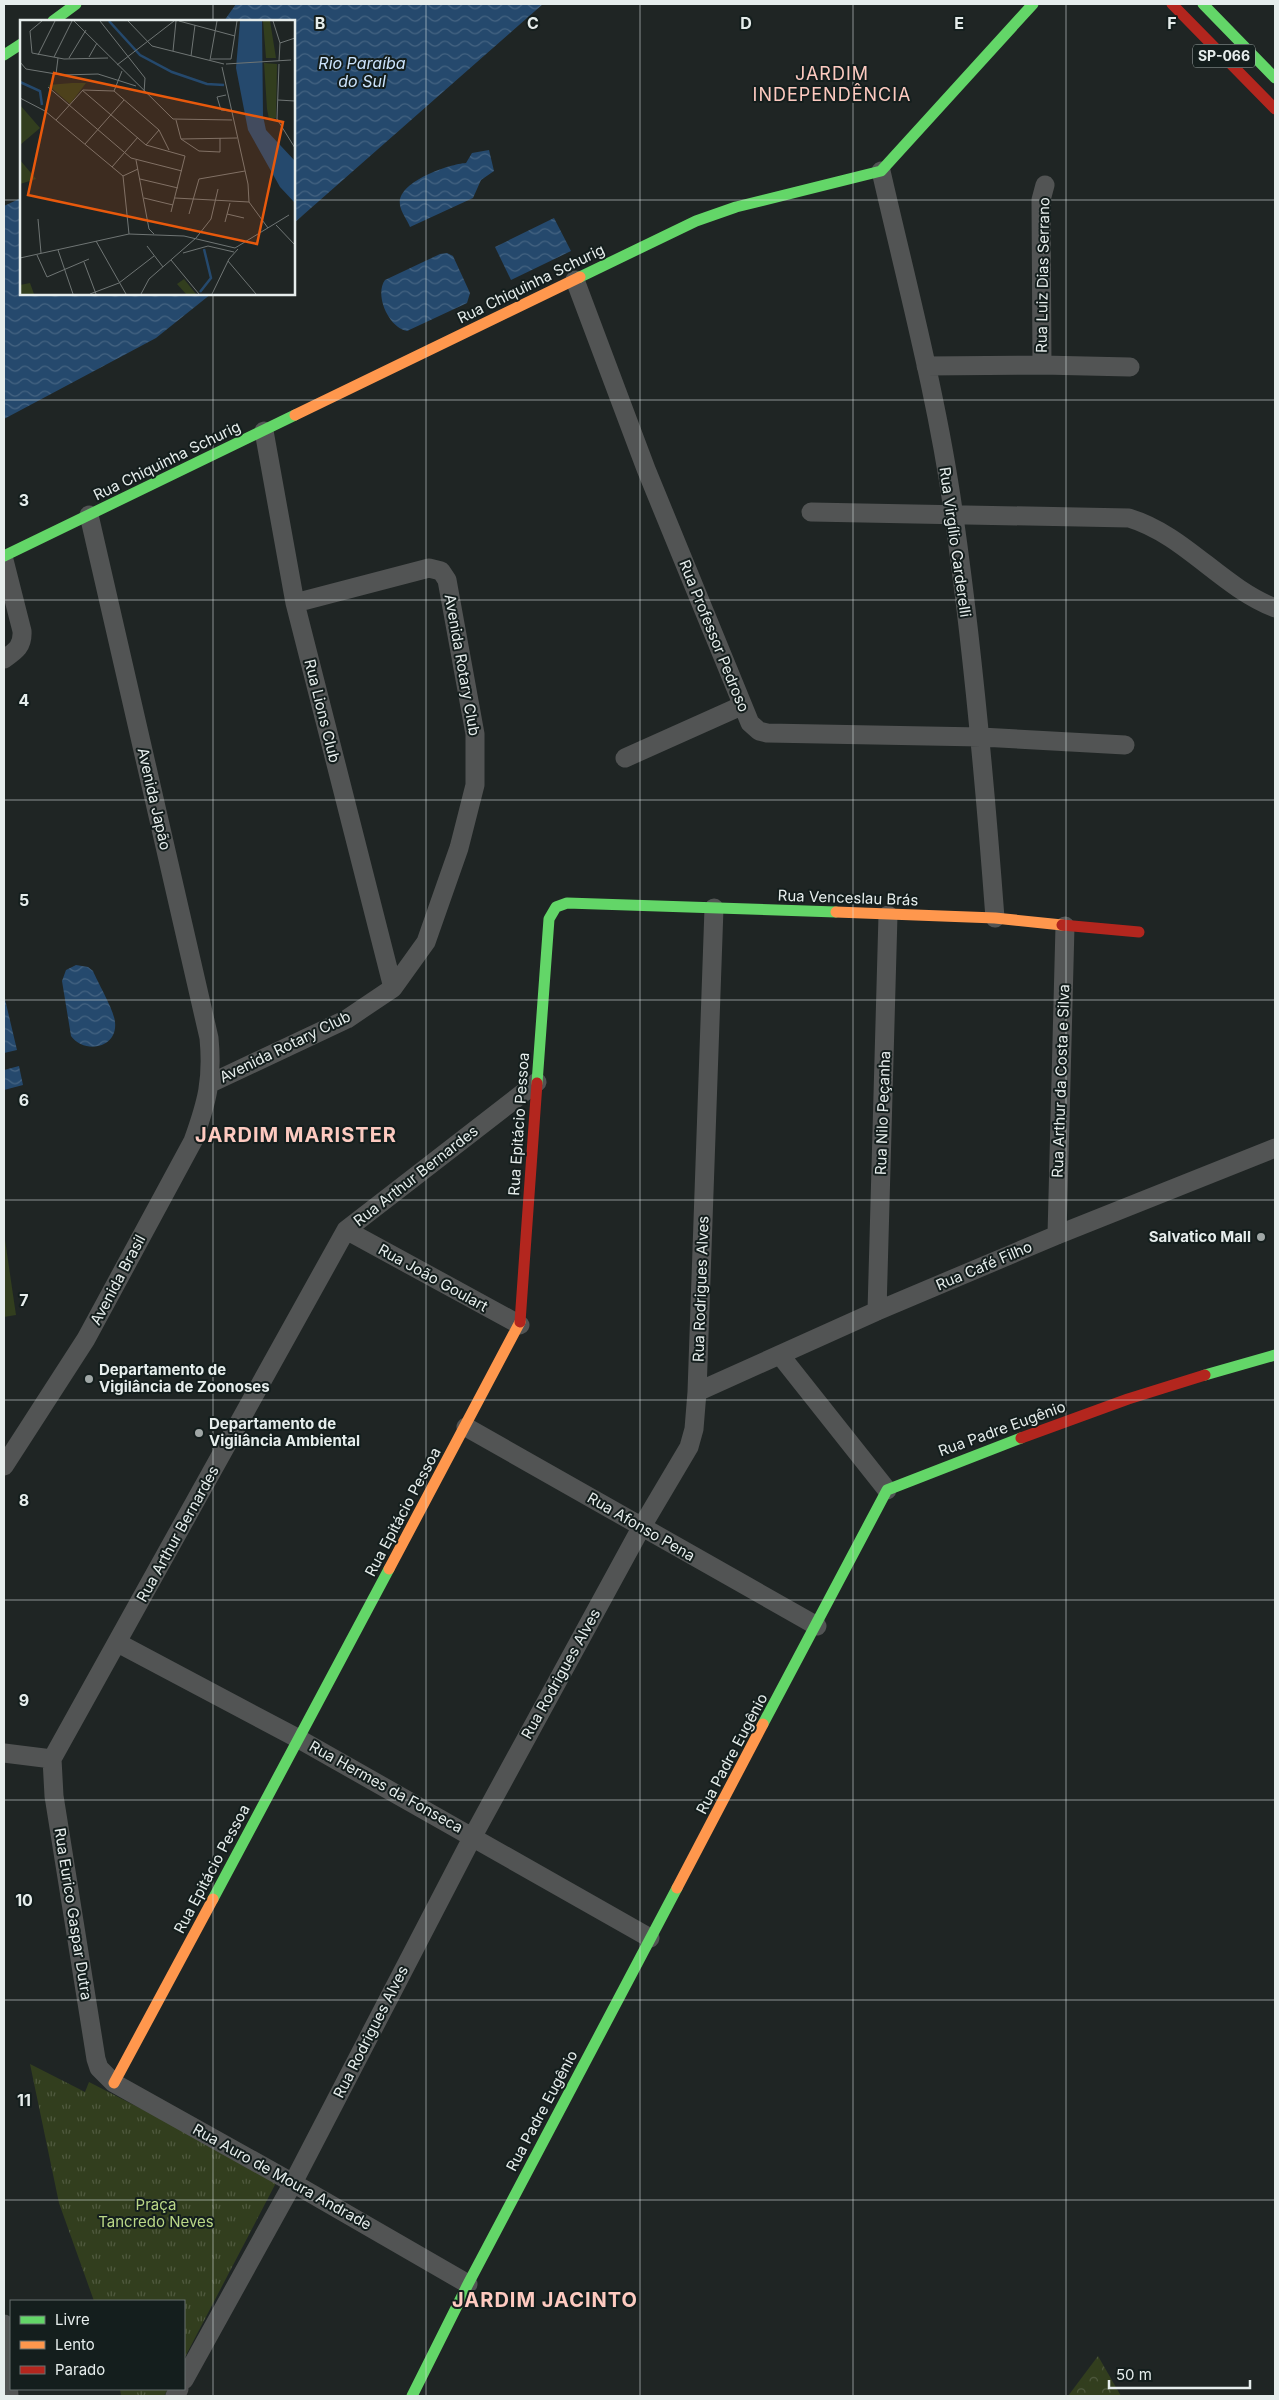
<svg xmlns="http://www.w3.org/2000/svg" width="1279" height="2400" viewBox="0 0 1279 2400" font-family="Inter,sans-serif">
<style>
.forest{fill:url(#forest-crowns)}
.park{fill:url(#park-tufts)}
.pitch{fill:#323e1e}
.water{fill:url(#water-waves)}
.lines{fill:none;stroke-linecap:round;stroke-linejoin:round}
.street{stroke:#525454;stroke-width:19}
.fast{stroke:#63d668;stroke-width:11}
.slow{stroke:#ff974d;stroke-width:11}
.jam{stroke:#b3261e;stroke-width:11}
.grid{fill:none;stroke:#e6edec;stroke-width:1;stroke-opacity:0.55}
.poi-dot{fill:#a0a7a6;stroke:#141e1d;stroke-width:2}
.labels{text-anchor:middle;stroke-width:4;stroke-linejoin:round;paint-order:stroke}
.shield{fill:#141e1d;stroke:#a7afae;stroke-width:1}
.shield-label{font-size:14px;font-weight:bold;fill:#e6edec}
.street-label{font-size:15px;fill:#e6edec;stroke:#141e1d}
.poi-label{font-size:15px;font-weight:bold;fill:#e6edec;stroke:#141e1d;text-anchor:start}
.park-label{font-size:15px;fill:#bad787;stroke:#141e1d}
.water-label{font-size:16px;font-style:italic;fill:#cbe3fc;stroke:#141e1d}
.quarter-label{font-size:18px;letter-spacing:1px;fill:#fdcac0;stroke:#141e1d}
.district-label{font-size:20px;font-weight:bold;letter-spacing:1px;fill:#fdcac0;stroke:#141e1d}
.inset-river{fill:none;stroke:#25496d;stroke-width:2.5}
.inset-road{fill:none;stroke:#6f7574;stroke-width:1}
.view{fill:#e8590c;fill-opacity:0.15;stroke:#e8590c;stroke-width:2.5}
.inset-edge{fill:none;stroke:#e6edec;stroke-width:2.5}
.grid-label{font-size:16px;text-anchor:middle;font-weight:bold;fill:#e6edec;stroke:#141e1d;stroke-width:4;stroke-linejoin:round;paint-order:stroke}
</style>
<defs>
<pattern id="forest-crowns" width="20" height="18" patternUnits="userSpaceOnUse" patternTransform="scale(1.25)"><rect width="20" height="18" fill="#323e1e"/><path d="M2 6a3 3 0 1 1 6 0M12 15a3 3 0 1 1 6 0" fill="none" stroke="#505a3f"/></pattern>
<pattern id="park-tufts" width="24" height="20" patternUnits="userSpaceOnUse" patternTransform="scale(1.25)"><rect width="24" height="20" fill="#323e1e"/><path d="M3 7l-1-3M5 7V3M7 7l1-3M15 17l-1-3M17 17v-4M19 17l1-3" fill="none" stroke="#505a3f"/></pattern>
<pattern id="water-waves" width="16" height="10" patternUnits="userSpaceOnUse" patternTransform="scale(1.25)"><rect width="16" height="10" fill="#25496d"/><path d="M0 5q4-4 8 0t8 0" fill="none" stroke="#456482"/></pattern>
</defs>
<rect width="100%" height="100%" fill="#1f2524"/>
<!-- forest -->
<path class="forest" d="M1098 2356 1121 2396H1068Z"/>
<!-- park -->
<path class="park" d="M30 2064 85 2092 89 2082 278 2179 184 2359V2301H94L59 2203Z
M120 2389H168L164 2396H121Z"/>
<!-- pitch -->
<path class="pitch" d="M4 1233 16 1315 4 1317Z"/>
<!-- water -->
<path class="water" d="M236 4H543L294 223V21H224Z
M489 150 494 171 481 180 473 198 410 227C407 220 401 212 400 205 396 182 449 164 466 163L472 153Z
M21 198V294H211L156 338 4 419V206Z
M554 218 571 251 511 280 495 247Z
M447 253 453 256 470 293 467 303 407 331C389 328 374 295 385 280L440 254Z
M76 965 88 967 93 971C98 983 114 1010 115 1022 118 1049 84 1054 71 1036L62 981 66 970Z
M4 995 17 1050 4 1053Z
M19 1066 23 1085 4 1090V1070Z"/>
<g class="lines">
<!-- street -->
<path class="street" d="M881 171C907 285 938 400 954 517 973 650 985 784 995 918
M575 280 646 469 750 723 759 731 767 733 981 737 1125 745
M1042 365 1041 200 1045 185
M926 366 1042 365 1130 367
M264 431 295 603 393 988
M811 512 1129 518C1185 535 1221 587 1275 608
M4 560 22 631C23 646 16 651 4 659
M625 758 741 706
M211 1083 347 1019 393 988 426 942 459 848 475 785V734L447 580 441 571 429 568 295 603
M346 1230 520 1325
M1057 1235 1065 926
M877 1311 888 915
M780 1355 887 1490
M697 1392 877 1311 1057 1235 1275 1148
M466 1427 817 1626
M4 1466 86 1339 193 1141C207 1102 213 1080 209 1038L89 515
M118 1643 299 1739 650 1938
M4 1753 52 1759
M52 1759 346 1230 537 1082
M52 1759 54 1796 96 2059 99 2068 114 2083 293 2183 468 2284
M4 2324 9 2396
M184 2380 293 2183 473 1836 641 1528 689 1447 694 1429 697 1392 714 908
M175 2396 179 2389"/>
<!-- fast -->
<path class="fast" d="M1203 4 1275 78
M53 21 76 4
M4 55 21 44
M580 277 696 221 736 207 881 171 1033 4
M4 556 295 415
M537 1083 549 919 556 907 567 903 836 912
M1205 1375 1275 1355
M763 1724 887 1490 1021 1438
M213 1899 389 1569
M412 2396 468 2284 677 1888"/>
<!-- slow -->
<path class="slow" d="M295 415 580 277
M836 912 995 918 1062 925
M389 1569 520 1322
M677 1888 763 1724
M114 2083 213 1899"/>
<!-- jam -->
<path class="jam" d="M1172 4 1275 109
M1062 925 1139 932
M520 1322 537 1083
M1021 1438 1128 1399 1205 1375"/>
</g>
<!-- grid -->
<path class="grid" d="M213 4V21M426 4V2396M640 4V2396M853 4V2396M1066 4V2396M4 200H21M294 200H1275M213 294V2396M4 400H1275M4 600H1275M4 800H1275M4 1000H1275M4 1200H1275M4 1400H1275M4 1600H1275M4 1800H1275M4 2000H1275M4 2200H1275"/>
<!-- markers -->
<g class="poi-dot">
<circle cx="1261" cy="1237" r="5"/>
<circle cx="89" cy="1379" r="5"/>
<circle cx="199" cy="1433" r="5"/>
</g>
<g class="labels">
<!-- shield labels -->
<rect class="shield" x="1193" y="44.5" width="62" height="23" rx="4"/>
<g class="shield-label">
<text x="1224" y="61">SP-066</text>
</g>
<!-- street labels -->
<g class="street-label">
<text transform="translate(1043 275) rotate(-89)" y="5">Rua Luiz Dias Serrano</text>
<text transform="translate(531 284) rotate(-26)" y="5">Rua Chiquinha Schurig</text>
<text transform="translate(167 461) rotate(-26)" y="5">Rua Chiquinha Schurig</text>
<text transform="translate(955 542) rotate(82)" y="5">Rua Virgílio Carderelli</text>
<text transform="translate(714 636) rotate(68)" y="5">Rua Professor Pedroso</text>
<text transform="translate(462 665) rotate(80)" y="5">Avenida Rotary Club</text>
<text transform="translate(322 711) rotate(76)" y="5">Rua Lions Club</text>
<text transform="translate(154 799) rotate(77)" y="5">Avenida Japão</text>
<text transform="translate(848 898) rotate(2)" y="5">Rua Venceslau Brás</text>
<text transform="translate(285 1047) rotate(-26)" y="5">Avenida Rotary Club</text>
<text transform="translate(1061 1081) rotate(-88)" y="5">Rua Arthur da Costa e Silva</text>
<text transform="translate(883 1113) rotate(-88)" y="5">Rua Nilo Peçanha</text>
<text transform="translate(519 1124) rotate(-86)" y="5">Rua Epitácio Pessoa</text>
<text transform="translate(416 1176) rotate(-38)" y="5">Rua Arthur Bernardes</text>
<text transform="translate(984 1266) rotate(-23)" y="5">Rua Café Filho</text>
<text transform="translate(433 1278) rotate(29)" y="5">Rua João Goulart</text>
<text transform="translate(118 1280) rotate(-62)" y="5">Avenida Brasil</text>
<text transform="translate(701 1289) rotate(-88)" y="5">Rua Rodrigues Alves</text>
<text transform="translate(1002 1429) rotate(-20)" y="5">Rua Padre Eugênio</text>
<text transform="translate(403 1512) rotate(-62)" y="5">Rua Epitácio Pessoa</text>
<text transform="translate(641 1527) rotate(30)" y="5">Rua Afonso Pena</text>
<text transform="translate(178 1534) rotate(-61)" y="5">Rua Arthur Bernardes</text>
<text transform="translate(561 1674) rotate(-61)" y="5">Rua Rodrigues Alves</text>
<text transform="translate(732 1754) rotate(-62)" y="5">Rua Padre Eugênio</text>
<text transform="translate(386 1787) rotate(29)" y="5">Rua Hermes da Fonseca</text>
<text transform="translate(212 1869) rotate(-62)" y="5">Rua Epitácio Pessoa</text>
<text transform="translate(73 1914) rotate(81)" y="5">Rua Eurico Gaspar Dutra</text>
<text transform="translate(371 2032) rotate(-63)" y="5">Rua Rodrigues Alves</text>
<text transform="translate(542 2111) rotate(-62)" y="5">Rua Padre Eugênio</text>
<text transform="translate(282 2177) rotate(29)" y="5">Rua Auro de Moura Andrade</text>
</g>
<!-- poi labels -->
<g class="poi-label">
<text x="1251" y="1242" text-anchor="end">Salvatico Mall</text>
<text x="99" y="1375">Departamento de<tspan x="99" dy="17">Vigilância de Zoonoses</tspan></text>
<text x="209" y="1429">Departamento de<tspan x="209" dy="17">Vigilância Ambiental</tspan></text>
</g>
<!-- park labels -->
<g class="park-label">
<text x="156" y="2210">Praça<tspan x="156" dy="17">Tancredo Neves</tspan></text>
</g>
<!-- water labels -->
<g class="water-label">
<text x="362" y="69">Rio Paraíba<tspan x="362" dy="18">do Sul</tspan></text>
</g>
<!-- quarter labels -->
<g class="quarter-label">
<text x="832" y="80">JARDIM<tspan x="832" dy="21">INDEPENDÊNCIA</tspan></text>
</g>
<!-- district labels -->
<g class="district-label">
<text x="296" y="1142">JARDIM MARISTER</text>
<text x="545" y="2307">JARDIM JACINTO</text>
</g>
</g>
<!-- overview -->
<g transform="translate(20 20)">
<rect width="275" height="275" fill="#1f2524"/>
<path d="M0 85 20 108 0 125ZM0 140 16 159 0 164Z" fill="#323e1e"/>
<path d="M243 1H250L256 38H246ZM244 43 257 44 256 98 249 99 247 89ZM52 63H66L50 84 28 65ZM10 263 14 274H0V265Z" fill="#323e1e"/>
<path d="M164 259 176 274H166L157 264Z" fill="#323e1e"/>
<path d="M220 1H242L243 96 246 110 275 141V183L260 167 228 110 216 48Z" fill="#25496d"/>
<path class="inset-river" d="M89 1 120 35 152 52 187 64 204 65M0 62 20 71 22 85M180 272 191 258 184 229"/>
<path class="inset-road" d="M22 1 10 11 12 33 44 39 88 38M54 1 153 99 212 100M80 1 125 58 124 73M108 1 132 26 204 44M159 1 215 16M253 1 260 23 259 41M260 23 275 18M153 31 156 1M18 35 35 1M171 36 175 5M34 37 52 1M69 37 77 23M49 38 66 10M191 39H211L217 1M190 40 197 1M0 42 6 49 42 55 78 54 116 66M206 44 271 40M259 44 257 99 275 128M97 45 154 1M202 47 228 164 229 182 248 208M36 54 38 38M28 67 111 138 162 151M62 70 126 125 165 136 151 192M94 71 139 110 149 130M94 71 102 51M206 75 197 77 201 90 210 91M0 78 25 91 103 156 109 214M258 80 275 81M36 100 63 70 94 71M156 100 161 119 179 131 200 132V118M161 119 217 118M65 124 104 80M126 125 139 110M116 140 129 209 134 214M92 147 118 117M103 156 118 149M120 159 158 168M124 178 153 185M155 178 229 182M169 194 179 159 225 151M207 194 224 198M18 199 21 233M205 202 210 183M256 205 275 225M176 218 191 199 198 169M76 221 106 274M127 226 143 247M38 230 53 274M163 233 188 226 214 232M17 235 27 257 69 239M0 238 109 214 164 216 215 228 269 195M151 240 179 274M208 241 236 274M64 242 76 274M70 274 99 263 134 236M121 274 129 259 176 218M192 274 209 239 218 229"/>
<path class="view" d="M34 53 263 102 237 224 8 175Z"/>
<rect width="275" height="275" class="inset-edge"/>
</g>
<g class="grid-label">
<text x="320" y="29">B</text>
<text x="533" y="29">C</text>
<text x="746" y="29">D</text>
<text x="959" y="29">E</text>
<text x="1172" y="29">F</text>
<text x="24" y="506">3</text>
<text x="24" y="706">4</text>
<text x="24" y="906">5</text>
<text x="24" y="1106">6</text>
<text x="24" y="1306">7</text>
<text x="24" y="1506">8</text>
<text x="24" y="1706">9</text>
<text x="24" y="1906">10</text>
<text x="24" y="2106">11</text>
</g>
<!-- border -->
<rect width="1279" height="2400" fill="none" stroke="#e6edec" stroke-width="10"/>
<!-- legend -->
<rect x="10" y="2300" width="175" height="90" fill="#141e1d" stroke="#687170"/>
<rect x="20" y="2316" width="25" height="8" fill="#63d668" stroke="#687170"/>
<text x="55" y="2325" font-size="15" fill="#e6edec">Livre</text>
<rect x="20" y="2341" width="25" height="8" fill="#ff974d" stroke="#687170"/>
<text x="55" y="2350" font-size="15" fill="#e6edec">Lento</text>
<rect x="20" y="2366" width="25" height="8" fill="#b3261e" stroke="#687170"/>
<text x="55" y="2375" font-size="15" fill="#e6edec">Parado</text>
<!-- scale -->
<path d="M1109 2380v8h141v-8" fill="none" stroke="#e6edec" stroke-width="2.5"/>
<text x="1116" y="2380" font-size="15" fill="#e6edec" stroke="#141e1d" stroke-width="4" paint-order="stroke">50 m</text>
</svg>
